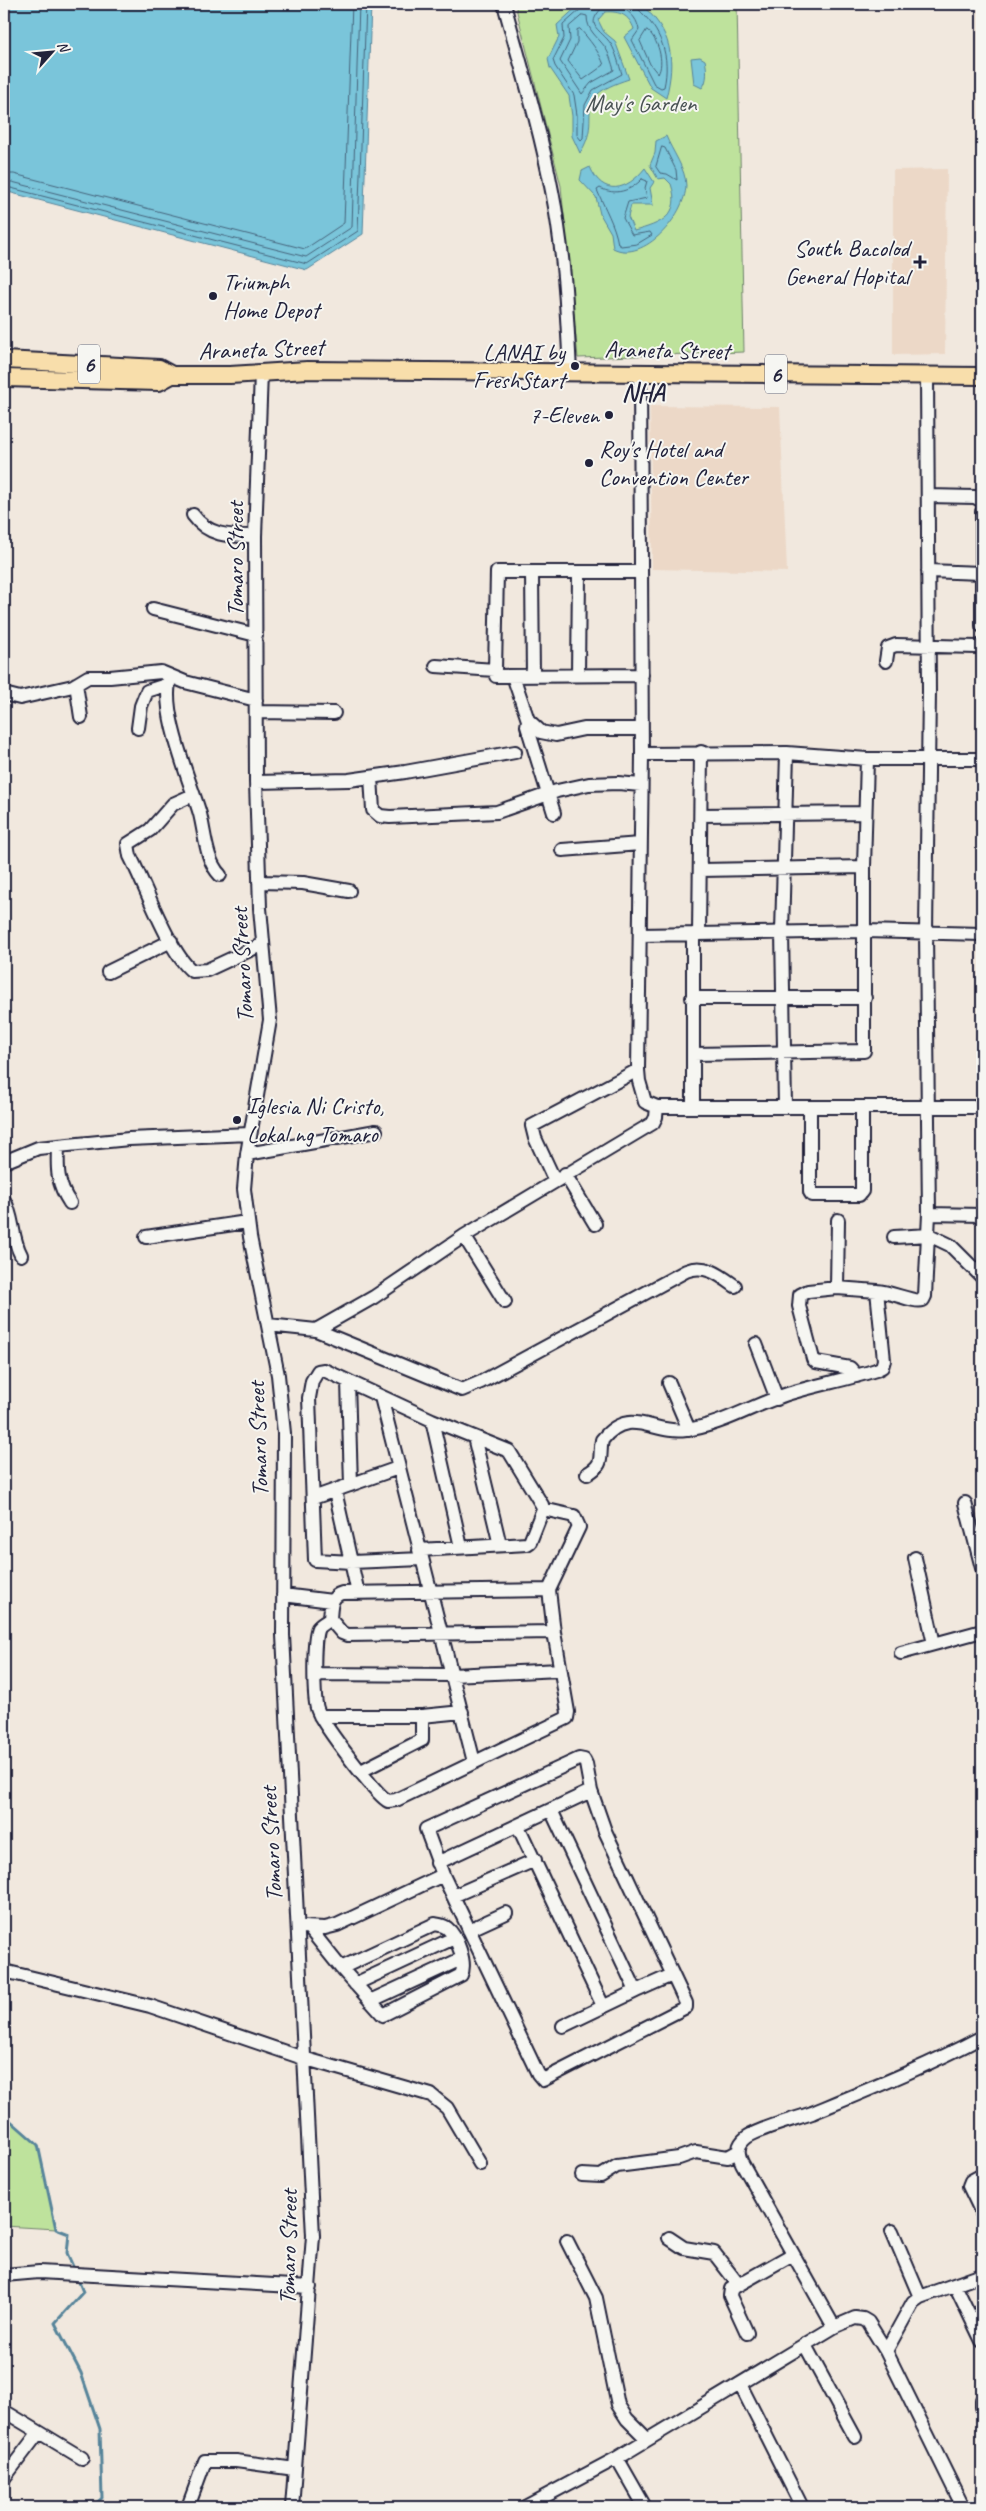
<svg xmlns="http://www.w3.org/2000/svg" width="986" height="2511" viewBox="0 0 986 2511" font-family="Caveat,sans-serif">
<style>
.built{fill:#ecd8c7}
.green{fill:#bee29c;stroke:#70826c}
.water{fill:#7ac5da;stroke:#57849a}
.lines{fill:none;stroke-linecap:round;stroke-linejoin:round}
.shore{stroke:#45637b;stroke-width:1}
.stream{stroke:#57849a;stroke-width:3}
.minor-casing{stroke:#22223b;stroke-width:16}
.major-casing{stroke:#22223b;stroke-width:20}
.minor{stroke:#f6f6f2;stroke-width:12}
.major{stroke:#f8deab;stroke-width:16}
.poi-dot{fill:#22223b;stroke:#f6f6f2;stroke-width:2}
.labels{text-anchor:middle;stroke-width:4;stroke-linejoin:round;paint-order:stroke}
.shield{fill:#f6f6f2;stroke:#626272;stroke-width:1}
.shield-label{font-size:22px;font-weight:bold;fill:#22223b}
.park-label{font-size:24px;fill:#495253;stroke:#f6f6f2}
.poi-label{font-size:24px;fill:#22223b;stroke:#f6f6f2;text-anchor:end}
.street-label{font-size:24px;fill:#22223b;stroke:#f6f6f2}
.neighbourhood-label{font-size:25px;font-weight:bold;fill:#22223b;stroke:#f6f6f2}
</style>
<rect width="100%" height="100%" fill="#f1e8de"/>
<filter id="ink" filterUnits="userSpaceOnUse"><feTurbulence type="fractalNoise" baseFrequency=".02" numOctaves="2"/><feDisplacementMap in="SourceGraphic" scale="10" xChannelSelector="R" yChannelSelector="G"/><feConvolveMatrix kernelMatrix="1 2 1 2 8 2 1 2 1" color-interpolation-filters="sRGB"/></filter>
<g filter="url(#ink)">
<!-- built -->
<path class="built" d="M947 169 945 354 893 355V170Z
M650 406 780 407 787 572 652 569Z"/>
<!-- green -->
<path class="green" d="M515 4H737L744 352 578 358 561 186Z
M4 2115 38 2145 56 2229 4 2226Z"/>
<!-- water -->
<path class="water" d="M4 4H371L363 234 307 270 8 192 4 208Z
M580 4H640C672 30 676 59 666 98L651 88 624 37 634 29C629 15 620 11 605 12L598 20 604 32 615 41 629 79C566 99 605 115 580 153L572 136V116L569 96 550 68 548 59 559 37 557 25Z
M700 57 705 60C707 69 708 81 702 88L694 84 691 58Z
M666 136C672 151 686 169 686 186 685 215 644 264 613 248L611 233 600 214 596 197 580 180 582 171 590 167C603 197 627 191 645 168L654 182 650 188 653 205H631L628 217 634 231C660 224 682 216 671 184L665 178 658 179 650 165 655 153 656 141Z"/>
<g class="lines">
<!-- shore -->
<path class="shore" d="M582 4 581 9 563 25 564 38 553 60 555 66 574 95 577 115V135L581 140 583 138 585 105 593 90 622 74C619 65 616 52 611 44 601 29 584 27 602 8 619 4 636 11 639 30L632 40 654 84 661 88 664 87C671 56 661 30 638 9L637 4
M583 15 587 16C587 31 597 36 605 47 609 53 612 63 614 70L591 83 582 94 560 61 570 40 569 27Z
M580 29C589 39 600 53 604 65L583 80 568 61 577 42V30Z
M647 30C658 38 665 63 658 74L650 64 640 41Z
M662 147 665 148 676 170 677 180 667 174 660 173 656 167Z
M4 174H14L305 249 344 223 352 4
M642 179 647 181 645 188 647 198 628 202 623 218 632 235 650 232 652 235 637 244 621 246 618 244C615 225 604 207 597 190L600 188C615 196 631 191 642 179Z
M4 182H12L306 257 352 227 359 4
M4 190 11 188 307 264 358 231 366 4"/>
<!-- stream -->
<path class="stream" d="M4 2115 38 2145 56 2229 69 2234 67 2253 75 2271
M77 2277 83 2292 55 2323 81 2373 100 2429 102 2498 92 2507
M51 2507 55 2504 73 2507"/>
<defs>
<path id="minor" d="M504 4C521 66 540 128 552 191 564 251 567 311 570 372
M261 373 255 536 256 782 260 908 270 1020 247 1154 244 1189 250 1237 278 1375 284 1433 283 1635 313 2236 292 2507
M640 373 642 754 638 1070 639 1081 645 1102 657 1107H982
M928 496 975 497 982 501
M982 512V626
M193 515C209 537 230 536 255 536
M928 571 981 573
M641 572H497L495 670 496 676 642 675
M532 573 533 676
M153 609 256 635
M886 661 888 648 896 645 977 647 982 645
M436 666 495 670
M578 675 579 573
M513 676 528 720 541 732 556 735 584 729H641
M171 677C158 707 191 783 200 814 205 834 206 861 220 875
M76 684 81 717
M4 694 20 698 73 686 88 677H110L161 672 185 682 256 700
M256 712 334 713
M528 720 527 726 554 813
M138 728 141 706 147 691 169 684
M642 754 787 753 867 759H982
M371 777 373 810 380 816 390 817 497 812 557 791 589 784 618 783 641 785
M256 782 349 780 405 772 515 752
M193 795 173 804 150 830 128 844 130 856C145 885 170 954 192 971L207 970 263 944
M701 815 865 813
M562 850 640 844
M701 870 864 867
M259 882 303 883 349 891
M693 934V1107
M699 934 701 752
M640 935 865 931 982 934
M108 972 171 941
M692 998H865
M693 1054 864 1051V867L867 759
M785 1107 782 932 787 753
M810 1107V1192L812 1195H859L862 1191V1108
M58 1147C57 1169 57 1184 70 1203
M247 1154 376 1131
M4 1162 38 1148 129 1139 250 1134
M565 1174 595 1224
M555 1181 535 1138 532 1126 638 1070
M4 1200C14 1217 11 1237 21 1255
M929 1214 982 1215
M838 1220 837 1288 877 1291
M464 1236 505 1302
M146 1237 247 1222
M894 1237 929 1235 950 1245 982 1277
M837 1288 808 1291 800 1295 799 1306 813 1359 816 1362 850 1368 857 1376
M268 1325 316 1330 462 1390 481 1382 686 1271C705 1263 720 1275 735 1286
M316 1330 374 1297 464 1236 653 1123 656 1117 657 1107
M756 1344 777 1399
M348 1381 351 1485
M669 1383 689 1430
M381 1397 474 1762
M432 1420 461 1547
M474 1437 500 1545
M587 1474C606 1463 598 1458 602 1440 629 1405 654 1435 686 1430 724 1425 758 1402 794 1392 821 1384 849 1379 876 1370L882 1367 884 1360 877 1291C892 1292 914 1303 923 1300L925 1296 929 1214 926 932 929 691 927 376
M335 1491 358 1593
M313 1498 398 1468
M965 1503 982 1568
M543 1509 574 1516 579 1527 549 1590 554 1632 568 1712 567 1718 396 1800 388 1801C376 1795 323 1725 318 1711 313 1701 313 1637 318 1628 321 1624 326 1622 330 1619L342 1633 347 1635 554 1632
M419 1550 527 1544 530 1542 543 1509 542 1505 509 1451 432 1420 324 1370 318 1371 312 1381 309 1398 315 1560 352 1562 422 1559
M915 1558 934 1644
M283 1595 332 1601
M330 1619C331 1608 330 1596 342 1593L549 1590
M901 1653 982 1631
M315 1674 452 1675 560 1670
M320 1716H422V1740L361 1771
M422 1716 462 1712
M579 1759 584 1760 586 1764 591 1791 605 1831 686 2003V2007L543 2080 538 2074 443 1875 426 1829Z
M551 1810 636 1991 672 1975
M518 1826 603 2006
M437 1863 591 1791
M453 1896 535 1860
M304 1927 325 1928 337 1925 443 1875
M309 1928 341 1968 383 2015 461 1975C467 1963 457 1936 447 1928 443 1925 439 1925 435 1924L341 1968
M469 1930 506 1913
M4 1971 150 2006 303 2058 431 2095 447 2108 480 2164
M355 1984 454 1938
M370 2001 461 1959
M563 2026 636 1991
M582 2175 601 2176 617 2166 679 2158 696 2152 728 2157 737 2152
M982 2175 971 2181 969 2186 982 2213
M892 2231 920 2297
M669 2238 684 2248 714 2253 738 2284
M567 2241 596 2298 618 2405 627 2419 647 2439
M4 2275 39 2272 310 2287
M955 2285 982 2341
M834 2327 855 2318 863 2319 868 2322 886 2351 963 2507
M747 2333 730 2296 731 2289 793 2254
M805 2345 855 2437
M886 2351 913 2302 920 2297 982 2275
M740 2384 802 2507
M982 2400V2407
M4 2411 82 2458
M617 2458 645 2507
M4 2478 39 2432
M188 2507 205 2461H236L295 2469
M525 2507 617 2458 834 2327 742 2163C737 2152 737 2145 747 2137 760 2128 795 2119 812 2113 870 2089 927 2066 982 2037"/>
<path id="major" d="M4 360 159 368 172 375
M4 378 159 382 172 375H230L307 370 982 376"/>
</defs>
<!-- minor casing -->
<use href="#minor" class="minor-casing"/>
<!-- major casing -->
<use href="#major" class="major-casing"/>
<!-- minor -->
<use href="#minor" class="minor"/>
<!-- major -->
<use href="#major" class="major"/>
</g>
</g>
<!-- markers -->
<g class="poi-dot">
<path d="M917.5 254.5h5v5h5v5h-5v5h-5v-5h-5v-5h5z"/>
<circle cx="213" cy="296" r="5"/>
<circle cx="575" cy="366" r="5"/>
<circle cx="609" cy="415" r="5"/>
<circle cx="589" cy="463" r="5"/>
<circle cx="237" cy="1120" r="5"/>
</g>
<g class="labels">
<!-- shield labels -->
<g class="shield">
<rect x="78" y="344.5" width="22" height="39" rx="4"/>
<rect x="765" y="354.5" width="22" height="39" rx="4"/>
</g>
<g class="shield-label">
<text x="89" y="372">6</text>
<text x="776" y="382">6</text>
</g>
<!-- park labels -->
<g class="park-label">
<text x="641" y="111">May's Garden</text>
</g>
<!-- poi labels -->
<g class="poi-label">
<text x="909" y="256">South Bacolod<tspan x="909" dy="28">General Hopital</tspan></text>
<text x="223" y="290" text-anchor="start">Triumph<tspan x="223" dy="28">Home Depot</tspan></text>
<text x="565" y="360">LANAI by<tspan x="565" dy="28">FreshStart</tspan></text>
<text x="599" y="423">7-Eleven</text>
<text x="599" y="457" text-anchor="start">Roy's Hotel and<tspan x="599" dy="28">Convention Center</tspan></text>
<text x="247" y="1114" text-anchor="start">Iglesia Ni Cristo,<tspan x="247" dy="28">Lokal ng Tomaro</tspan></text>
</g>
<!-- street labels -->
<g class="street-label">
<text transform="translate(261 349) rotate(-2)" y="8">Araneta Street</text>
<text transform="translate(667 350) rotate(1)" y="8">Araneta Street</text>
<text transform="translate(235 559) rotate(-90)" y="8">Tomaro Street</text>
<text transform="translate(242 965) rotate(-93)" y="8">Tomaro Street</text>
<text transform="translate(258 1439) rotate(-92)" y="8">Tomaro Street</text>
<text transform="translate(271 1844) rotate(-93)" y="8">Tomaro Street</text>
<text transform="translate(288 2247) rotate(-89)" y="8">Tomaro Street</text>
</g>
<!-- neighbourhood labels -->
<g class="neighbourhood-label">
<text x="643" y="401">NHA</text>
</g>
</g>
<!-- margin -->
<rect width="986" height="2511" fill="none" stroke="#f6f6f2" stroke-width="20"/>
<rect x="10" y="10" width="966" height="2491" fill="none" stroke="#22223b" stroke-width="2" filter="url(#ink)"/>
<!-- north arrow -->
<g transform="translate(52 52) rotate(63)" stroke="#f6f6f2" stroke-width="4" paint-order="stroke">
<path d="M0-4L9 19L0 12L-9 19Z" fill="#22223b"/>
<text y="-8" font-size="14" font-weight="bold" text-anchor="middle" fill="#22223b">N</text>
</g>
</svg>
